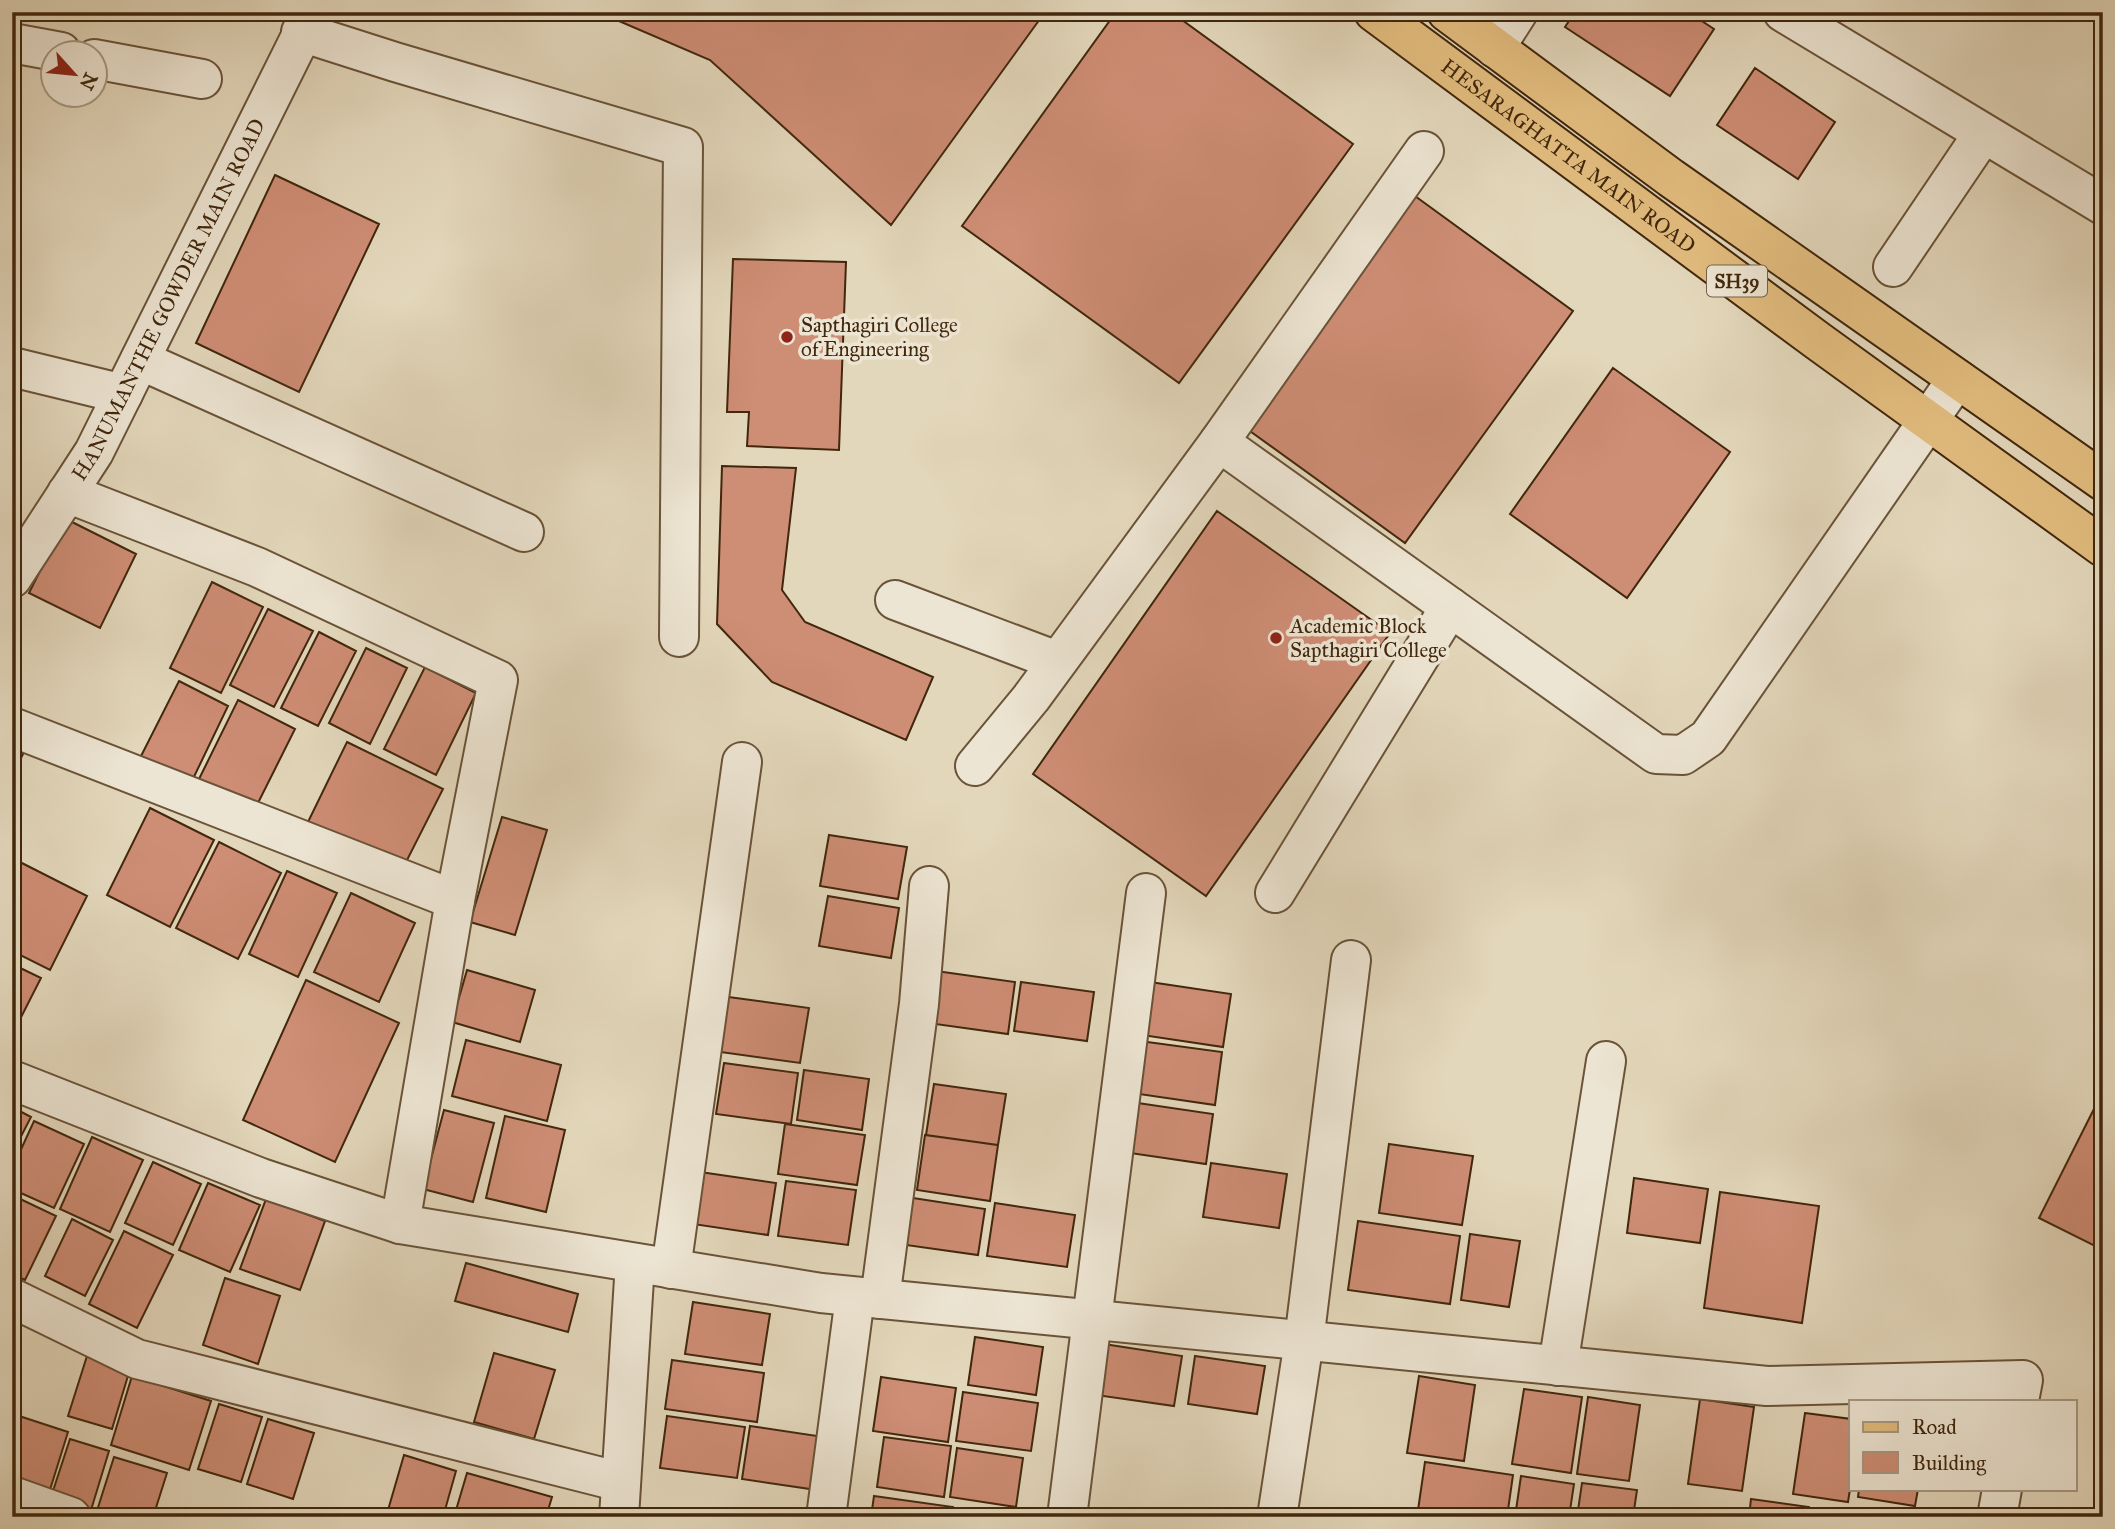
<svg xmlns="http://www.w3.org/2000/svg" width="2115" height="1529" viewBox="0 0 2115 1529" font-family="'IM FELL Great Primer',serif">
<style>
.building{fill:#ce8d75;stroke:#41270c;stroke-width:2}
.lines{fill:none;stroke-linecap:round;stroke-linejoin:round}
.minor-casing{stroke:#6a5338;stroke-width:42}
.major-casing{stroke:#41270c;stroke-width:42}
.minor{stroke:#ede5d3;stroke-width:38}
.major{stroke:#e2bc7e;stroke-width:38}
.poi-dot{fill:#8f2418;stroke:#ede5d3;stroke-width:2.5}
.labels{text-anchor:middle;stroke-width:7;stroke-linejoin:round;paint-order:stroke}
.shield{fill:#ede5d3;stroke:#756048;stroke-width:2}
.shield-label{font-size:19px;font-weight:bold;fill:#41270c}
.street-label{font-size:21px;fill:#41270c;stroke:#ede5d3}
.poi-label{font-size:21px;fill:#41270c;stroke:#ede5d3;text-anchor:start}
</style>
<rect width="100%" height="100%" fill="#e3d7bb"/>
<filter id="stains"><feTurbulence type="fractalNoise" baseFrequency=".00286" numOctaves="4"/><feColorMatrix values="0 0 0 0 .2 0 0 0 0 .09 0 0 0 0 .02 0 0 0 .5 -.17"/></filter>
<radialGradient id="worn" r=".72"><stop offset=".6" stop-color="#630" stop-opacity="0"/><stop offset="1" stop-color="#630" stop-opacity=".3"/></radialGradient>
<!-- building -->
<path class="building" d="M598 12H1045L891 225 710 60Z
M1116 12H1171L1353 144 1179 383 962 226Z
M1575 12H1688L1714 29 1670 96 1565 27Z
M1755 68 1835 122 1798 179 1717 125Z
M275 175 379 224 299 392 196 343Z
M1393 180 1573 311 1405 543 1225 413Z
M733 259 846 262 839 450 747 446 749 412H727Z
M1613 368 1730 452 1627 598 1510 514Z
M722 466 796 468 782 590 805 622 933 677 906 740 772 682 717 624Z
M1217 511 1390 633 1206 896 1033 774Z
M66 519 136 554 100 628 29 593Z
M212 582 263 607 221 693 170 668Z
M268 609 313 631 274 707 230 685Z
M319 632 356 651 318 726 281 708Z
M366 648 407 668 370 744 329 723Z
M425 667 476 693 436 775 384 749Z
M179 681 228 706 191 783 140 758Z
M238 700 295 729 256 807 199 779Z
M347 742 443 789 401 872 306 826Z
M12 749 23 754 12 776Z
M150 808 214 840 170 927 107 895Z
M502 817 547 830 515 935 470 922Z
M829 835 907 847 898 899 820 886Z
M219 842 281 873 238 959 176 928Z
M12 858 87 896 50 970 12 951Z
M287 871 337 893 298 977 249 954Z
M351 893 415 923 379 1002 314 972Z
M828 896 899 908 891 958 819 946Z
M12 964 41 978 12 1035Z
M467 970 535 990 520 1042 452 1022Z
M936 971 1015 982 1008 1034 928 1023Z
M306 980 399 1023 335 1162 243 1120Z
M1021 982 1094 992 1087 1041 1014 1031Z
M1150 982 1231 994 1223 1047 1142 1035Z
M721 996 809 1008 800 1063 713 1051Z
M466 1040 561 1065 547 1121 452 1096Z
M1140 1041 1222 1052 1215 1105 1132 1093Z
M724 1063 798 1073 791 1124 716 1114Z
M804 1070 869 1079 862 1130 797 1120Z
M934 1084 1006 1094 998 1145 926 1135Z
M2103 1091V1250L2039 1218Z
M1131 1102 1213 1114 1206 1164 1123 1152Z
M12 1107 31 1117 12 1154Z
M444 1110 494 1123 473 1202 423 1189Z
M505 1116 565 1130 546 1212 486 1198Z
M34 1121 84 1144 54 1208 12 1189V1169Z
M785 1124 865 1135 857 1185 778 1174Z
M925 1135 998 1145 990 1201 917 1190Z
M92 1137 143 1160 110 1232 60 1209Z
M1389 1144 1473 1156 1462 1225 1379 1213Z
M153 1162 201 1184 173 1245 125 1223Z
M1211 1163 1287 1174 1279 1228 1203 1217Z
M700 1172 776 1183 768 1235 693 1224Z
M1634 1178 1708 1189 1700 1243 1627 1233Z
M786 1181 856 1190 848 1245 778 1236Z
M208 1183 260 1205 230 1272 179 1250Z
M1720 1192 1819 1206 1802 1323 1704 1308Z
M16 1197 56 1216 25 1280 12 1274V1203Z
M913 1198 985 1209 978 1255 906 1245Z
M266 1199 325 1221 300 1290 240 1269Z
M995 1203 1075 1215 1067 1267 987 1256Z
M72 1219 113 1240 85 1296 45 1276Z
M1358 1221 1460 1236 1450 1304 1348 1290Z
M124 1231 173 1255 137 1328 89 1304Z
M1470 1234 1520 1241 1509 1307 1461 1300Z
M466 1263 578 1294 568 1332 455 1301Z
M225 1278 280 1296 258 1364 203 1345Z
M693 1302 770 1314 762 1365 685 1354Z
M975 1337 1043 1347 1036 1395 968 1385Z
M1104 1344 1182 1356 1174 1406 1096 1395Z
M494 1353 555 1370 534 1439 474 1422Z
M87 1356 130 1369 112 1429 68 1416Z
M1195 1356 1265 1366 1257 1414 1188 1404Z
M672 1360 764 1373 757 1422 665 1409Z
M132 1376 211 1401 189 1470 111 1445Z
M1419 1376 1475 1385 1464 1461 1407 1453Z
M881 1377 956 1388 948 1442 873 1431Z
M1524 1389 1582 1397 1571 1473 1512 1464Z
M963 1392 1038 1403 1031 1451 956 1441Z
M1588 1397 1640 1405 1629 1481 1577 1474Z
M1700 1399 1754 1407 1742 1491 1688 1484Z
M219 1404 262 1417 241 1482 198 1469Z
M1805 1413 1851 1419V1483L1848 1502 1793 1494Z
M13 1414 68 1432 48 1496 12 1485Z
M667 1416 745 1427 737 1478 660 1468Z
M268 1419 314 1433 293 1499 247 1484Z
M750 1426 824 1437 817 1490 742 1479Z
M884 1437 951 1446 944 1497 877 1487Z
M70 1439 109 1451 91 1510 51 1497Z
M957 1448 1023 1458 1016 1507 950 1497Z
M404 1455 456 1471 443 1517H386Z
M114 1457 167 1473 153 1517H95Z
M1425 1462 1513 1475 1507 1517H1417Z
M467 1473 552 1497 546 1517H454Z
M1521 1476 1574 1484 1569 1517H1515Z
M1582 1483 1637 1490 1633 1517H1577Z
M1859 1489H1918L1915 1506 1858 1497Z
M874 1496 953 1507 952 1517H871Z
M1751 1499 1809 1507 1808 1517H1749Z"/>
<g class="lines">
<defs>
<g id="minor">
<path d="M1783 12 2103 205"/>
<path d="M301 32 395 62 683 147 679 637"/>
<path d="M12 43 61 52"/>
<path d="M1495 48 1518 12"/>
<path d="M94 59 202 79"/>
<path d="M1893 267 1983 134"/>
<path d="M140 360 524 532"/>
<path d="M12 367 123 394"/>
<path d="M1219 442 1656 754 1683 755 1708 738 1957 379"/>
<path d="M67 493 257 567 498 680 455 900 400 1224"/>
<path id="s1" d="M12 578 94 452 313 12"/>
<path d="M895 600 1057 661"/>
<path d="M12 727 455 900"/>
<path d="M975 766 1031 698 1219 442 1424 151"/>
<path d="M1275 893 1450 607"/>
<path d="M12 1080 261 1178 400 1224 821 1293 1767 1386 2023 1380 2019 1401"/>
<path d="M671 1269 742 762"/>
<path d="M12 1298 137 1359 621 1482"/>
<path d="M880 1299 919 1004 929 886"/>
<path d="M1558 1366 1606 1061"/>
<path d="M12 1496 71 1517"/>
<path d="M619 1517 635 1263"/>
<path d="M826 1517 855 1297"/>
<path d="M1067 1517 1146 893"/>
<path d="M1277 1517 1304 1341 1351 960"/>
<path d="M1997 1517 2002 1489"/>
</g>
<g id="major">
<path id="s2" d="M1374 12 1818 341 2103 547"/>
<path d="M1447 12 1671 178 2103 481"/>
</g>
</defs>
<!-- minor casing -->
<use href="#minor" class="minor-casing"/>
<!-- major casing -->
<use href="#major" class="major-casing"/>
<!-- minor -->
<use href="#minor" class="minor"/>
<!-- major -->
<use href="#major" class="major"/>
</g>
<!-- markers -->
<g class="poi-dot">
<circle cx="787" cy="337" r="7"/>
<circle cx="1276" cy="638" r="7"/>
</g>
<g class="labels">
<!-- shield labels -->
<rect class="shield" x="1707" y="265.5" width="60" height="31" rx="5"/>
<g class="shield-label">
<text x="1737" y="288">SH39</text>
</g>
<!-- street labels -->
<g class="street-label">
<text dy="7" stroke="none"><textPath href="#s2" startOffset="242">HESARAGHATTA MAIN ROAD</textPath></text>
<text dy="7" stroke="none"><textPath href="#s1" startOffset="320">HANUMANTHE GOWDER MAIN ROAD</textPath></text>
</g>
<!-- poi labels -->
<g class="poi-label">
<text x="801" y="332">Sapthagiri College<tspan x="801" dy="24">of Engineering</tspan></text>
<text x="1290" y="633">Academic Block<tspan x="1290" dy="24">Sapthagiri College</tspan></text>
</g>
</g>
<!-- margin -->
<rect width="2115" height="1529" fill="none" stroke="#e3d7bb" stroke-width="42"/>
<rect x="14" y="14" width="2087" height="1501" fill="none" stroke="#41270c" stroke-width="3.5"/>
<rect x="21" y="21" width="2073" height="1487" fill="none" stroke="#41270c" stroke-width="2"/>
<!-- legend -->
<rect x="1849" y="1400" width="228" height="91" fill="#ede5d3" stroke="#a89983" stroke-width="2"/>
<rect x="1863" y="1422" width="35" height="10" fill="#e2bc7e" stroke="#a89983" stroke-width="2"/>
<text x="1912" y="1434" font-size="21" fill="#41270c">Road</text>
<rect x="1863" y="1452" width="35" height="21" fill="#ce8d75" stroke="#a89983" stroke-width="2"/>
<text x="1912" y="1470" font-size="21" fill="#41270c">Building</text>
<!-- north arrow -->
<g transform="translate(74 74) rotate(117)"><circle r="33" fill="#ede5d3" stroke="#a89983" stroke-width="2"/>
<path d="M0-5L12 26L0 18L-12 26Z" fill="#8f2418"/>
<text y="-10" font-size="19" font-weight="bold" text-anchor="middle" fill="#41270c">N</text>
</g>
<rect width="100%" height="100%" filter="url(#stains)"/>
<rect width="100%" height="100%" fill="url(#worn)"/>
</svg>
